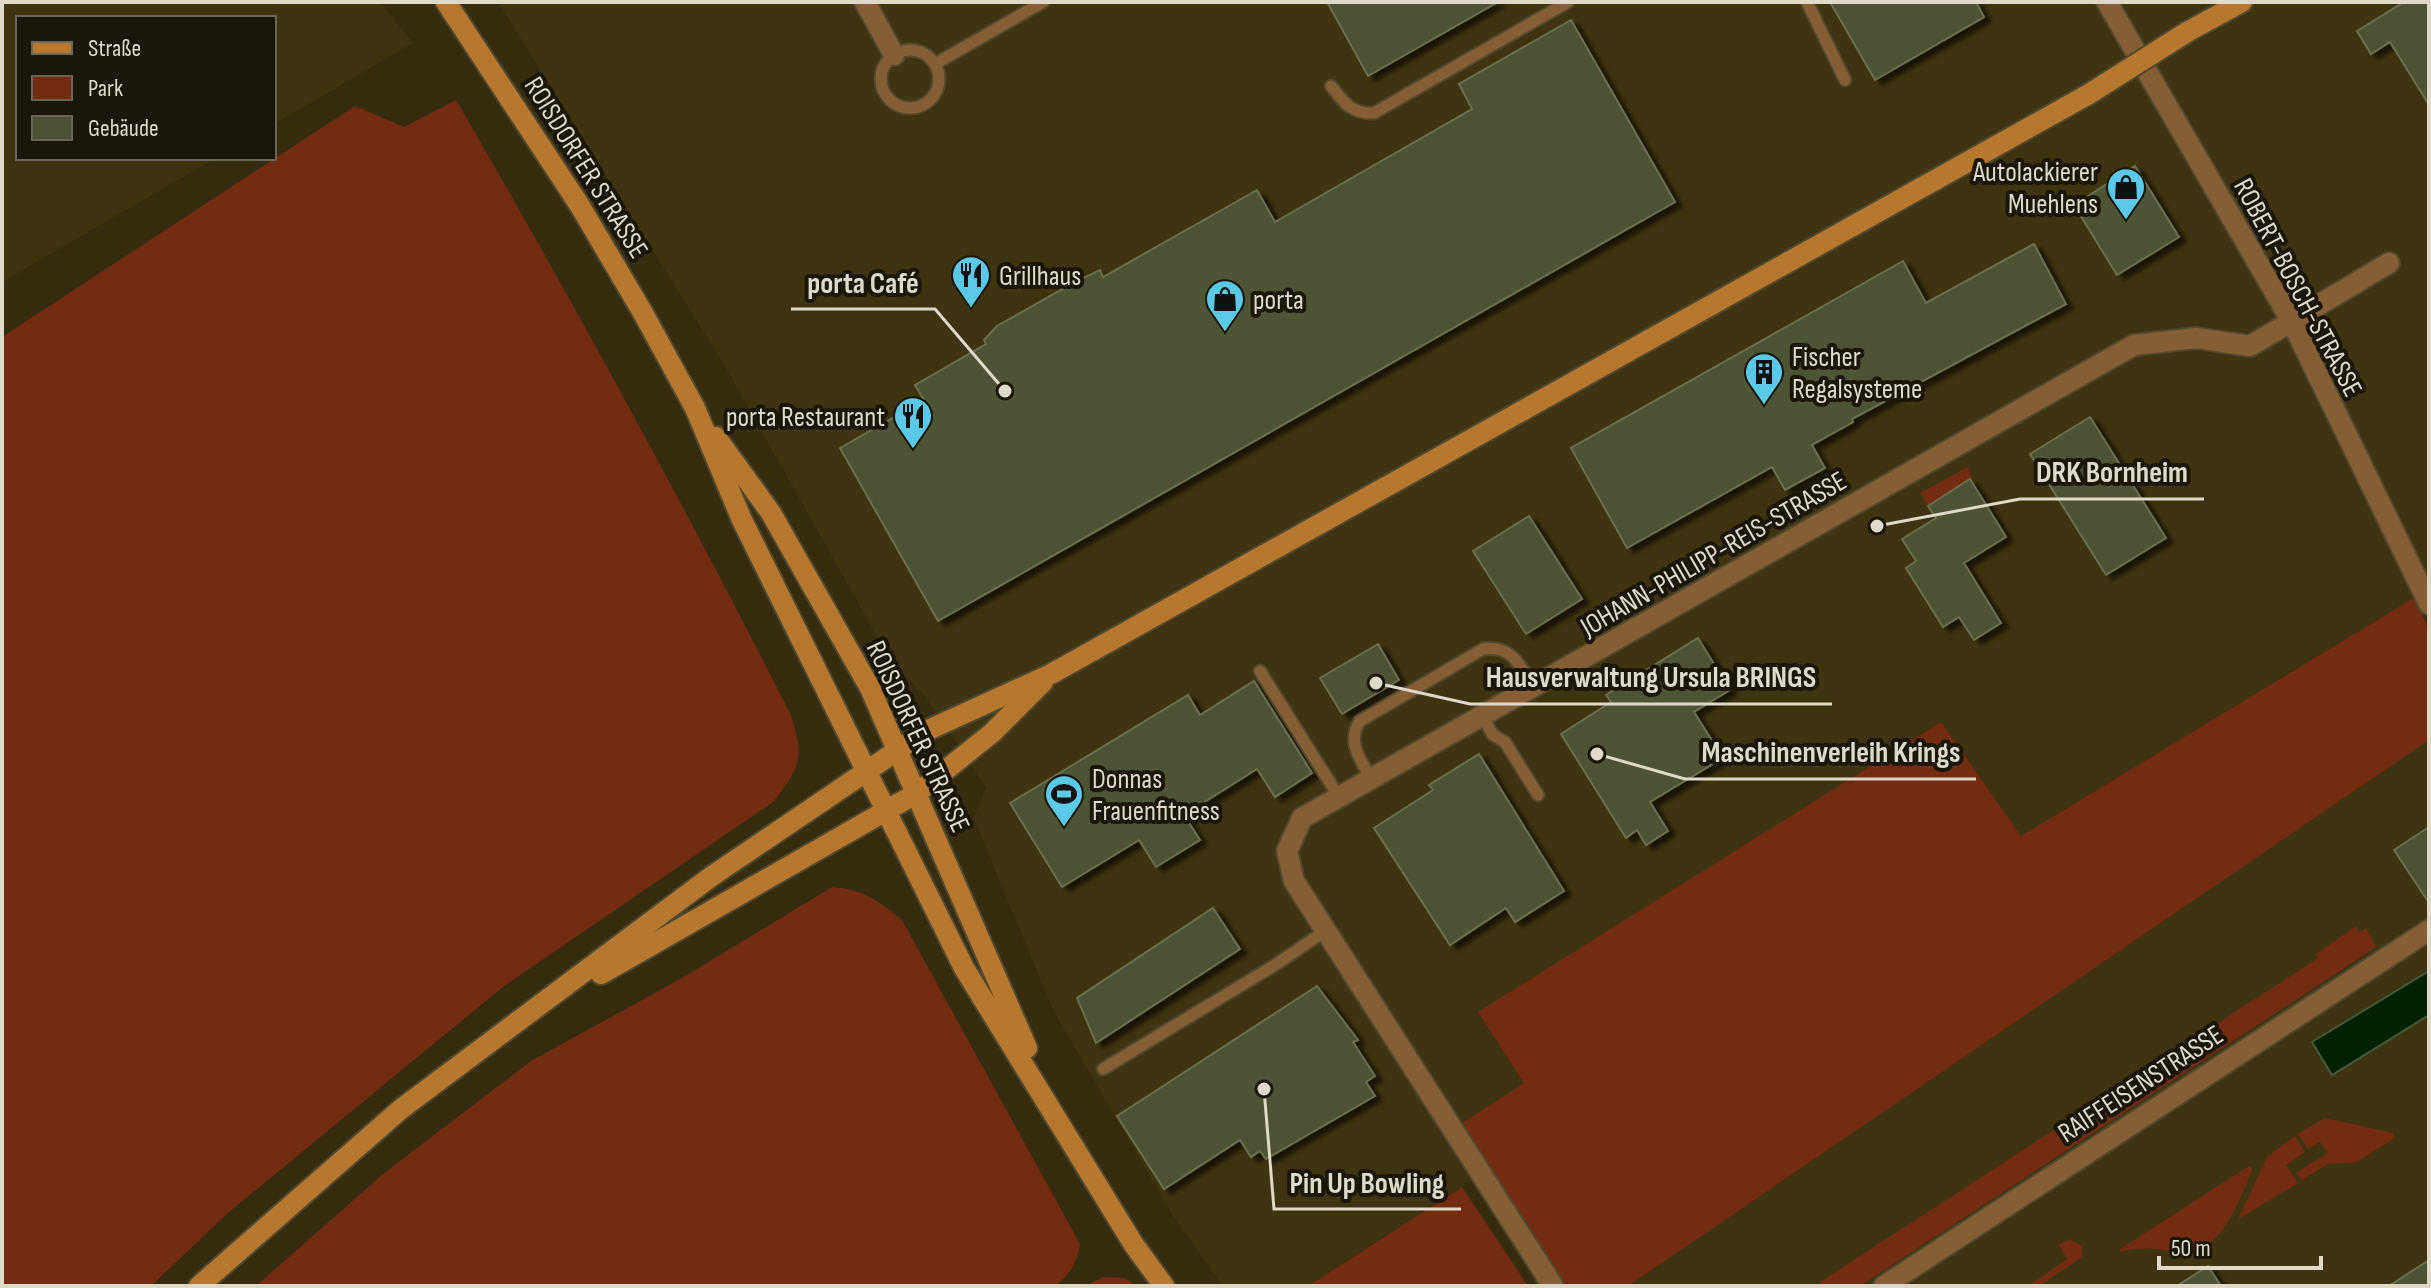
<svg xmlns="http://www.w3.org/2000/svg" width="2431" height="1288" viewBox="0 0 2431 1288" font-family="'Sofia Sans Condensed',sans-serif">
<style>
.built{fill:#3f3410}
.green{fill:#742c10}
.water{fill:#022002;stroke:#44583e;stroke-width:2}
.building{fill:#4d5236;stroke:#696f51;stroke-width:2;filter:url(#shadow)}
.lines{fill:none;stroke-linecap:round;stroke-linejoin:round}
.service-casing{stroke:#51492e;stroke-width:15}
.minor-casing{stroke:#51492e;stroke-width:24}
.secondary-casing{stroke:#51492e;stroke-width:24}
.service{stroke:#865e34;stroke-width:11}
.minor{stroke:#865e34;stroke-width:20}
.secondary{stroke:#b7772f;stroke-width:20}
.secondary-bridge-casing{stroke:#51492e;stroke-width:24;stroke-linecap:butt}
.secondary-bridge{stroke:#b7772f;stroke-width:20}
.labels{text-anchor:middle;stroke-width:8;stroke-linejoin:round;paint-order:stroke}
.street-label{font-size:28px;fill:#ded9c9;stroke:#1a160a}
.poi-label{font-size:28px;fill:#ded9c9;stroke:#1a160a;text-anchor:start}
.leader{fill:none;stroke:#ded9c9;stroke-width:3}
.callout-dot{fill:#ded9c9;stroke:#1a160a;stroke-width:3}
.callout-label{font-size:30px;text-anchor:middle;font-weight:bold;fill:#ded9c9;stroke:#1a160a;stroke-width:8;stroke-linejoin:round;paint-order:stroke}
</style>
<defs>
<filter id="shadow"><feDropShadow dx="7" dy="4.5" stdDeviation="2" flood-color="#0009"/></filter>
</defs>
<rect width="100%" height="100%" fill="#362d11"/>
<!-- built -->
<path class="built" d="M2 2H380L413 43 274 124V18H18V158H216L2 282Z
M498 2H2429V588L2021 836 1941 723 1478 1013 1525 1083 1486 1171 1307 1286H1223L1173 1216 1054 1012 974 819 986 787 925 696 892 663 725 366Z
M2429 739V1286H1628Z"/>
<!-- green -->
<path class="green" d="M456 100C573 301 684 505 790 713 805 756 801 767 773 802L504 986 229 1212 151 1286H2V337L355 106 404 127Z
M1968 467 1972 479 1928 506 1920 493Z
M2415 597 2429 631V740L1628 1286H1564L1456 1127 1524 1083 1478 1012 1941 722 2021 836Z
M832 887C862 889 879 901 902 920L1080 1244C1077 1263 1070 1276 1054 1286H256L383 1174 531 1061 682 978Z
M2356 926 2359 932 2366 928 2376 947 1860 1286H1814L2318 958 2316 954Z
M2325 1118 2393 1133 2395 1138 2357 1162 2328 1164 2302 1180 2296 1173 2328 1153 2320 1142 2308 1149 2298 1134Z
M2295 1136 2305 1152 2286 1165 2298 1183 2238 1219 2267 1157Z
M2249 1166 2253 1169C2239 1199 2221 1259 2177 1252 2156 1249 2142 1246 2121 1252L2120 1249Z
M1462 1187 1528 1286H1308Z
M2070 1239 2082 1246V1257L2039 1286H2029L2067 1259 2059 1245Z
M1103 1277 1125 1278 1137 1286H1085Z"/>
<!-- water -->
<path class="water" d="M2429 971V1015L2332 1075 2312 1042Z"/>
<!-- building -->
<path class="building" d="M1327 2H1498L1368 76Z
M1830 2H1976L1984 17 1875 80Z
M2404 2H2429V105L2390 42 2371 54 2357 31Z
M1571 20 1675 202 938 621 840 448 924 400 915 385 986 344 984 340 997 326 1077 281 1100 270 1103 277 1257 190 1275 222 1472 109 1459 84Z
M2135 166 2179 237 2117 275 2074 205Z
M2034 244 2066 304 1852 419 1853 422 1812 445 1825 468 1785 490 1772 467 1627 548 1571 448 1903 261 1926 303Z
M2090 417 2166 538 2106 575 2030 454Z
M1970 479 2006 537 1964 563 2001 623 1974 640 1959 617 1943 627 1906 568 1916 561 1902 539 1936 518 1928 506Z
M1529 516 1582 599 1526 634 1473 551Z
M1698 638 1730 690 1694 712 1723 758 1650 802 1668 831 1646 845 1637 830 1626 838 1561 734 1611 702 1606 695Z
M1378 644 1399 680 1342 714 1320 678Z
M1254 681 1312 773 1275 797 1257 769 1184 815 1200 840 1156 867 1139 840 1062 887 1010 803 1188 695 1200 715Z
M1479 754 1564 891 1515 922 1506 908 1450 945 1374 828 1433 790 1429 785Z
M2429 827V903L2394 850Z
M1213 908 1240 949 1096 1043 1077 998Z
M1317 986 1358 1040 1353 1042 1375 1076 1366 1082 1375 1096 1266 1159 1260 1151 1251 1157 1240 1140 1164 1189 1117 1116Z
M2429 1260V1286H2389Z
M2208 1266 2221 1286H2177Z"/>
<g class="lines">
<defs>
<path id="service" d="M1807 2 1845 80
M881 79a29 29 0 1 1 58 0a29 29 0 1 1-58 0Z
M935 64 1043 2
M1331 86C1344 103 1352 114 1374 113L1568 2
M1260 671 1339 797
M1482 716 1493 735 1505 742 1538 795
M1371 779C1361 760 1346 742 1360 721L1483 649C1512 645 1520 665 1533 687
M1103 1069 1275 965 1325 931"/>
<path id="minor" d="M865 2 894 55
M2107 2 2292 322 2429 604
M1553 1286 1294 881 1287 851 1302 818 2134 345 2196 338 2250 346 2389 263
M1884 1286 2429 930"/>
<path id="secondary" d="M446 2 580 206 643 313 695 408 742 520 964 968 1134 1245 1164 1286
M2187 32 2242 2
M716 437 771 513 870 688 1027 1048
M601 974 917 793 992 733 1043 682
M199 1286 401 1109 712 876 926 731 1051 674 2089 94"/>
</defs>
<!-- service casing -->
<use href="#service" class="service-casing"/>
<!-- minor casing -->
<use href="#minor" class="minor-casing"/>
<!-- secondary casing -->
<use href="#secondary" class="secondary-casing"/>
<!-- service -->
<use href="#service" class="service"/>
<!-- minor -->
<use href="#minor" class="minor"/>
<!-- secondary -->
<use href="#secondary" class="secondary"/>
<defs>
<path id="secondary-bridge" d="M2089 94 2187 32"/>
</defs>
<!-- secondary-bridge casing -->
<use href="#secondary-bridge" class="secondary-bridge-casing"/>
<!-- secondary-bridge -->
<use href="#secondary-bridge" class="secondary-bridge"/>
</g>
<!-- icons -->
<defs>
<symbol id="shop-pin" viewBox="-11 -11 22 30"><path d="M0 17L-7.5 6A9.5 9.5 0 1 1 7.5 6Z" fill="#5bc8e7" stroke="#1a160a"/><path d="M-5-2.5h2.3a2.7 3.5 0 0 1 5.4 0H5L5.5 6h-11ZM-1.5-2.5h3a1.5 2.3 0 0 0-3 0Z" fill="#111"/></symbol>
<symbol id="restaurant-pin" viewBox="-11 -11 22 30"><path d="M0 17L-7.5 6A9.5 9.5 0 1 1 7.5 6Z" fill="#5bc8e7" stroke="#1a160a"/><path d="M-5-6h1v4h1v-4h1v4h1v-4h1v5L-1.5 .5V6h-2V.5L-5-1ZM5-6V6H3V1.5H1.5Q1.5-4 5-6Z" fill="#111"/></symbol>
<symbol id="building-pin" viewBox="-11 -11 22 30"><path d="M0 17L-7.5 6A9.5 9.5 0 1 1 7.5 6Z" fill="#5bc8e7" stroke="#1a160a"/><path d="M-4-6H4V6H1V3H-1V6H-4ZM-2.5-4.3h1.7v1.8h-1.7ZM.8-4.3h1.7v1.8H.8ZM-2.5-1h1.7V.8h-1.7ZM.8-1h1.7V.8H.8Z" fill="#111"/></symbol>
<symbol id="stadium-pin" viewBox="-11 -11 22 30"><path d="M0 17L-7.5 6A9.5 9.5 0 1 1 7.5 6Z" fill="#5bc8e7" stroke="#1a160a"/><path d="M0-5a6.5 5 0 1 0 0 10a6.5 5 0 1 0 0-10ZM-3.5-1.8h7v3.6h-7Z" fill="#111"/></symbol>
</defs>
<g fill-rule="evenodd">
<use href="#shop-pin" x="2104" y="165" width="44" height="60"/>
<use href="#restaurant-pin" x="949" y="253" width="44" height="60"/>
<use href="#shop-pin" x="1203" y="277" width="44" height="60"/>
<use href="#building-pin" x="1742" y="350" width="44" height="60"/>
<use href="#restaurant-pin" x="891" y="394" width="44" height="60"/>
<use href="#stadium-pin" x="1042" y="772" width="44" height="60"/>
</g>
<g class="labels">
<!-- street labels -->
<g class="street-label">
<text transform="translate(587 167) rotate(58)" y="10">ROISDORFER STRASSE</text>
<text transform="translate(2299 287) rotate(62)" y="10">ROBERT-BOSCH-STRASSE</text>
<text transform="translate(1713 553) rotate(-30)" y="10">JOHANN-PHILIPP-REIS-STRASSE</text>
<text transform="translate(919 736) rotate(65)" y="10">ROISDORFER STRASSE</text>
<text transform="translate(2140 1083) rotate(-33)" y="10">RAIFFEISENSTRASSE</text>
</g>
<!-- poi labels -->
<g class="poi-label">
<text x="2098" y="181" text-anchor="end">Autolackierer<tspan x="2098" dy="32">Muehlens</tspan></text>
<text x="999" y="285">Grillhaus</text>
<text x="1253" y="309">porta</text>
<text x="1792" y="366">Fischer<tspan x="1792" dy="32">Regalsysteme</tspan></text>
<text x="885" y="426" text-anchor="end">porta Restaurant</text>
<text x="1092" y="788">Donnas<tspan x="1092" dy="32">Frauenfitness</tspan></text>
</g>
</g>
<!-- callouts -->
<path class="leader" d="M1005 391L935 309H791M1877 526L2020 499H2204M1376 683L1470 704H1832M1597 754L1685 779H1976M1264 1089L1274 1209H1461"/>
<g class="callout-dot">
<circle cx="1005" cy="391" r="8"/>
<circle cx="1877" cy="526" r="8"/>
<circle cx="1376" cy="683" r="8"/>
<circle cx="1597" cy="754" r="8"/>
<circle cx="1264" cy="1089" r="8"/>
</g>
<g class="callout-label">
<text x="863" y="293">porta Café</text>
<text x="2112" y="482">DRK Bornheim</text>
<text x="1651" y="687">Hausverwaltung Ursula BRINGS</text>
<text x="1831" y="762">Maschinenverleih Krings</text>
<text x="1367" y="1193">Pin Up Bowling</text>
</g>
<!-- border -->
<rect width="2431" height="1288" fill="none" stroke="#ded9c9" stroke-width="8"/>
<!-- legend -->
<rect x="16" y="16" width="260" height="144" fill="#1a160a" stroke="#686456" stroke-width="2"/>
<rect x="32" y="42" width="40" height="12" fill="#b7772f" stroke="#686456" stroke-width="2"/>
<text x="88" y="56" font-size="24" fill="#ded9c9">Straße</text>
<rect x="32" y="76" width="40" height="24" fill="#742c10" stroke="#686456" stroke-width="2"/>
<text x="88" y="96" font-size="24" fill="#ded9c9">Park</text>
<rect x="32" y="116" width="40" height="24" fill="#4d5236" stroke="#686456" stroke-width="2"/>
<text x="88" y="136" font-size="24" fill="#ded9c9">Gebäude</text>
<!-- scale -->
<path d="M2159 1256v12h162v-12" fill="none" stroke="#ded9c9" stroke-width="4"/>
<text x="2171" y="1256" font-size="24" fill="#ded9c9" stroke="#1a160a" stroke-width="6" paint-order="stroke">50 m</text>
</svg>
